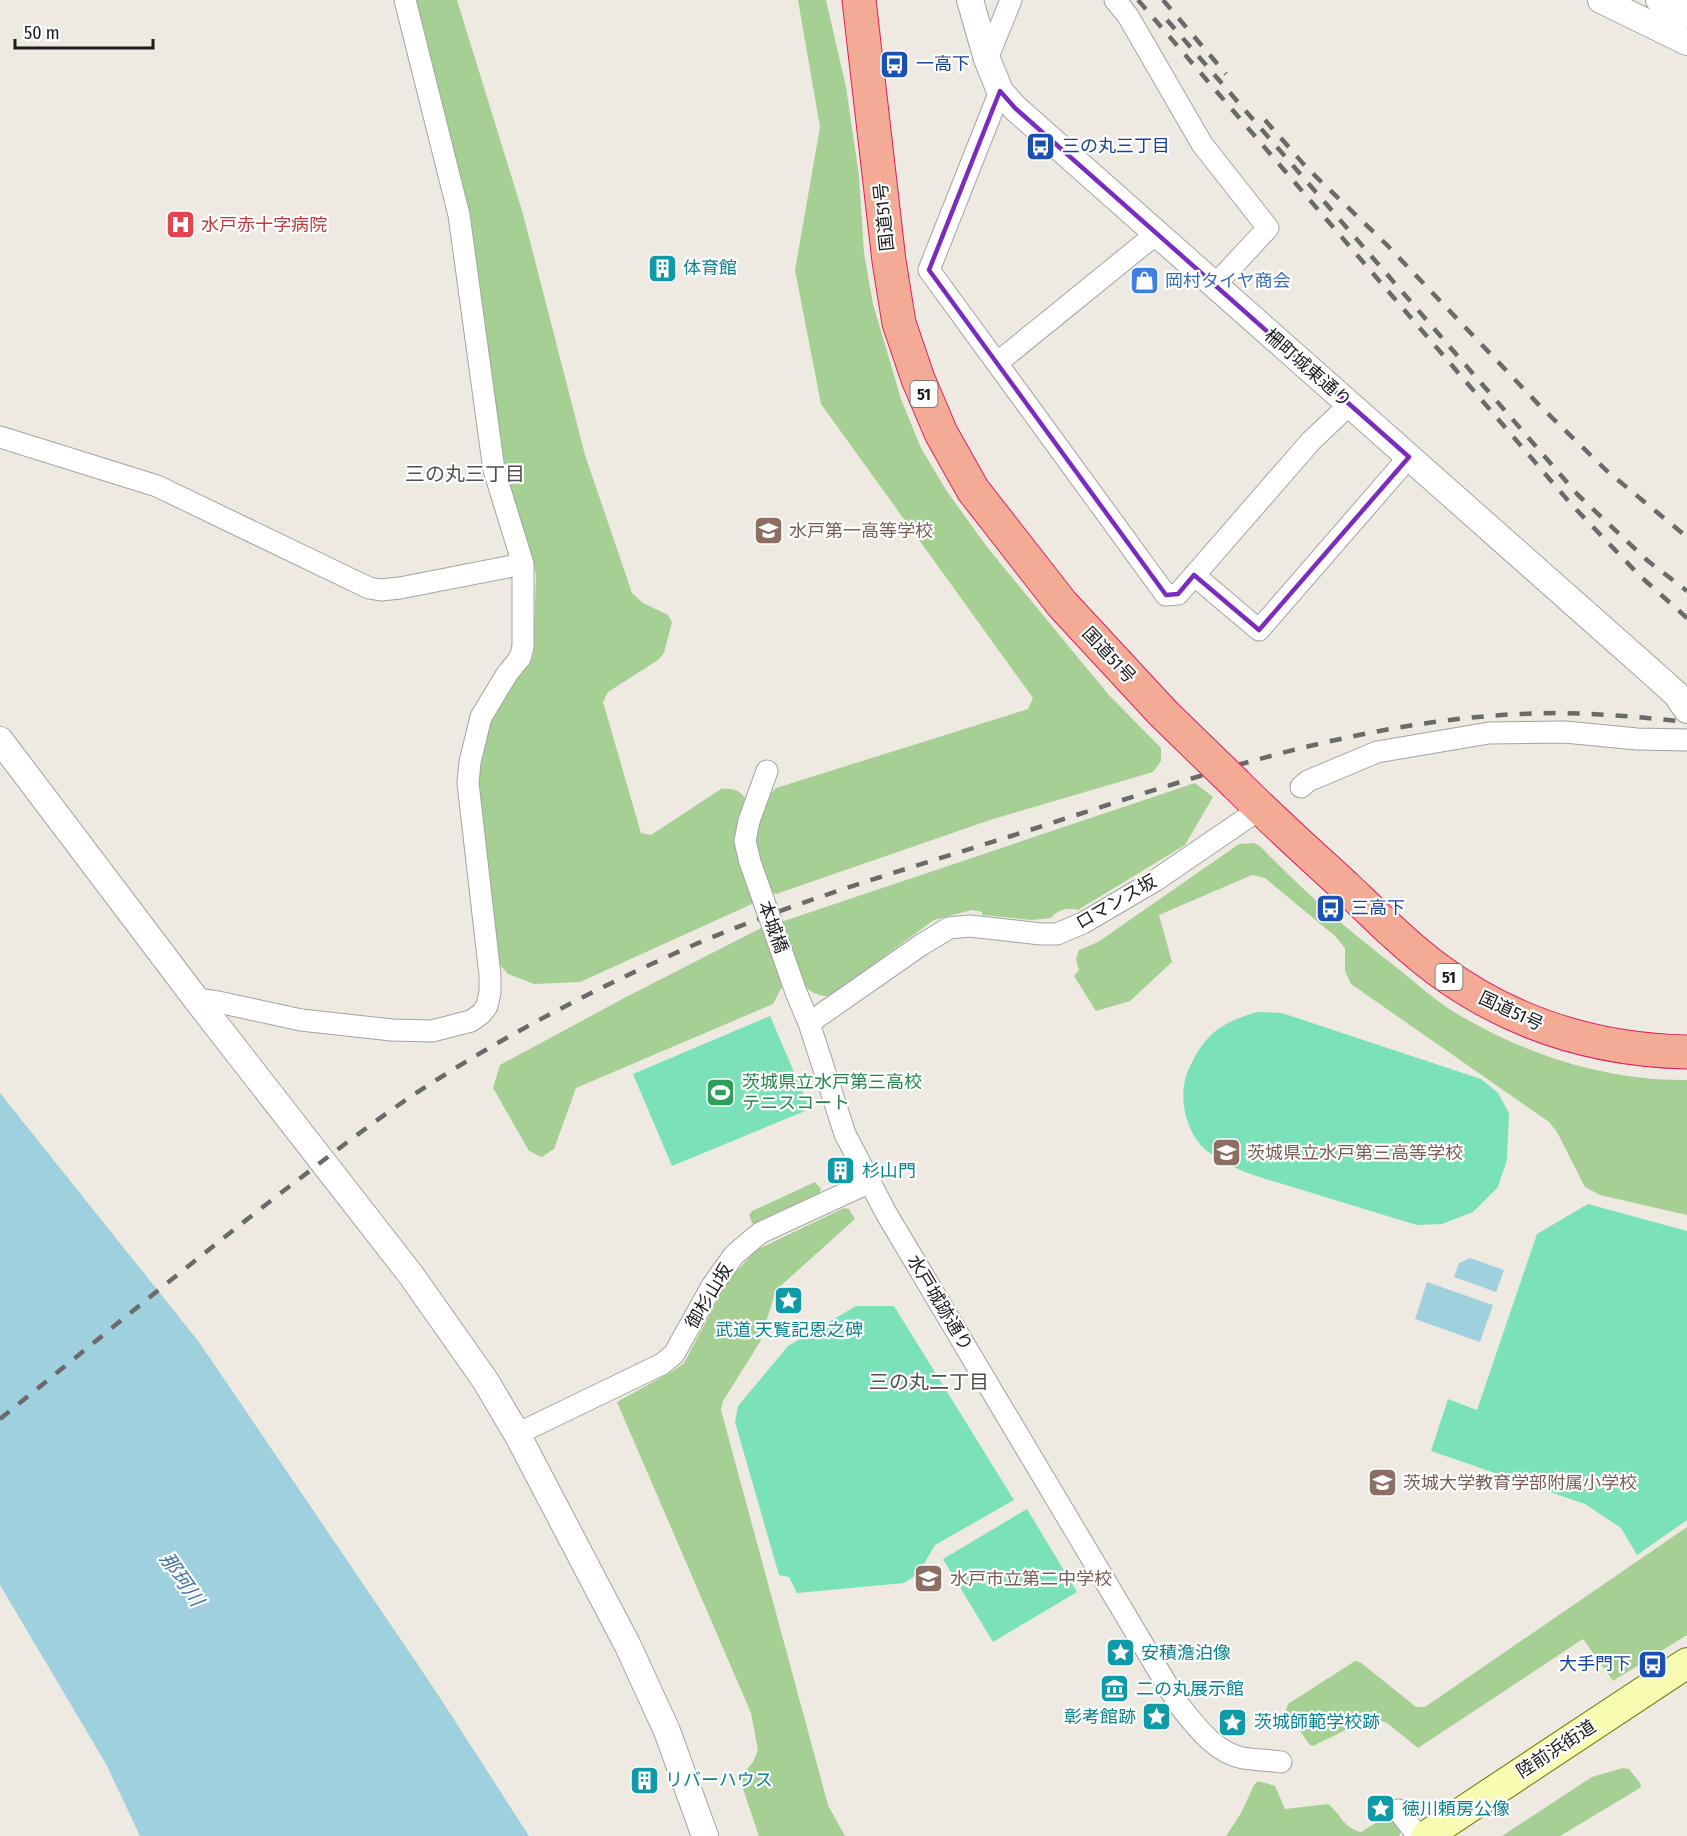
<svg xmlns="http://www.w3.org/2000/svg" width="1687" height="1836" viewBox="0 0 1687 1836" font-family="'Fira Sans Condensed','Noto Sans JP',sans-serif">
<style>
.grass{fill:#c7eba4}
.forest{fill:#a6cf94}
.pitch{fill:#7be1b9}
.water{fill:#9fd0de}
.lines{fill:none;stroke-linecap:round;stroke-linejoin:round}
.minor-casing{stroke:#a3a3a3;stroke-width:23}
.tertiary-casing{stroke:#a3a3a3;stroke-width:28}
.secondary-casing{stroke:#697501;stroke-width:32}
.trunk-casing{stroke:#dd1d60;stroke-width:35}
.minor{stroke:#fff;stroke-width:21}
.tertiary{stroke:#fff;stroke-width:26}
.secondary{stroke:#f8fbb2;stroke-width:30}
.trunk{stroke:#f4ab96;stroke-width:33}
.rail{stroke:#6a6a6a;stroke-width:4.5;stroke-dasharray:12 12;stroke-linecap:butt}
.minor-bridge-casing{stroke:#a3a3a3;stroke-width:23;stroke-linecap:butt}
.trunk-bridge-casing{stroke:#dd1d60;stroke-width:35;stroke-linecap:butt}
.minor-bridge{stroke:#fff;stroke-width:21}
.trunk-bridge{stroke:#f4ab96;stroke-width:33}
.marked{fill:none;stroke:#7b2cbf;stroke-width:4.5;stroke-linejoin:round}
.labels{text-anchor:middle;stroke-width:4.5;stroke-linejoin:round;paint-order:stroke}
.shield{fill:#fff;stroke:#606060;stroke-width:1.5}
.shield-label{font-size:16px;font-weight:bold;fill:#1c1c1c}
.transit-label{font-size:18px;fill:#164399;stroke:#fff;text-anchor:start}
.street-label{font-size:18px;fill:#1c1c1c;stroke:#fff}
.health-label{font-size:18px;fill:#be3a42;stroke:#fff;text-anchor:start}
.culture-label{font-size:18px;fill:#0d838f;stroke:#fff;text-anchor:start}
.shop-label{font-size:18px;fill:#366cbe;stroke:#fff;text-anchor:start}
.education-label{font-size:18px;fill:#785e54;stroke:#fff;text-anchor:start}
.leisure-label{font-size:18px;fill:#27864d;stroke:#fff;text-anchor:start}
.neighbourhood-label{font-size:20px;fill:#4f4f4f;stroke:#fff}
.water-label{font-size:20px;font-style:italic;fill:#4376a6;stroke:#fff}
</style>
<rect width="100%" height="100%" fill="#eeeae1"/>
<!-- grass -->
<path class="grass" d="M1242 1715 1249 1718 1245 1727H1242L1220 1720Z"/>
<!-- forest -->
<path class="forest" d="M413 0H457L523 214 585 455 632 593 643 603 668 615 672 622 664 653 658 660 608 692 603 702 641 833 651 835 721 789C734 788 740 790 747 801L754 899 752 904 580 982 534 984 508 974 497 962 477 778 487 728 500 697 530 663 533 656 536 576 534 565 503 480Z
M798 0H826L846 87 859 176 864 253 873 304 901 399 921 448 946 490 987 547 1108 694 1161 748V761L1153 772 990 820 776 894 771 892 756 854 755 835 771 793 776 788 1028 709 1033 698 821 404 795 270 820 127Z
M1195 783 1213 797 1185 845 1078 910C1068 907 1057 910 1051 918L1032 920 982 915V912L972 910 934 920 831 995C822 998 810 993 805 985 795 968 788 940 781 922Z
M1254 843 1260 846C1302 890 1347 930 1396 967 1415 982 1433 999 1454 1012 1524 1054 1604 1081 1687 1080V1215L1600 1195 1585 1187 1557 1132 1549 1122 1351 984 1345 971V948L1335 936 1265 878 1252 875 1159 915 1172 962 1130 1001 1096 1011 1074 976 1079 970 1076 959 1079 950 1098 942 1239 844Z
M763 927 783 985 773 1004 576 1088 554 1149 542 1157 529 1151 493 1088 500 1065 628 996Z
M815 1182 821 1189 819 1194 758 1224 752 1223 749 1215 752 1211Z
M844 1208 849 1209 855 1219 776 1290 760 1342 723 1401 721 1410 828 1805 845 1836H759L742 1786 743 1774 753 1762 758 1750 751 1713 617 1402 673 1371 684 1363 727 1282 756 1250Z
M1687 1527V1635L1613 1681 1583 1639 1418 1748 1387 1723 1372 1717 1313 1746 1309 1744 1286 1710 1288 1704 1355 1661 1360 1662 1416 1707H1425Z
M1623 1768 1629 1769 1641 1784 1640 1788 1560 1836H1502L1592 1777Z
M1258 1781 1275 1786 1285 1809 1328 1804C1342 1815 1343 1828 1361 1832L1386 1817 1394 1822 1401 1830 1399 1836H1226L1241 1813 1254 1785Z"/>
<!-- pitch -->
<path class="pitch" d="M1257 1012 1282 1013 1481 1079 1498 1093 1509 1113 1507 1160 1498 1187 1473 1212 1442 1224 1417 1225C1377 1213 1338 1201 1299 1189 1267 1179 1234 1172 1207 1151 1186 1134 1177 1096 1188 1071 1204 1035 1219 1023 1257 1012Z
M770 1016 810 1109 672 1166 633 1074Z
M1588 1204 1687 1231V1520L1637 1555 1621 1528 1585 1504 1431 1451 1448 1399 1477 1410 1537 1234Z
M856 1306H894L1014 1500 935 1545 918 1574 904 1583 797 1593 789 1577 779 1575 735 1422 738 1406 788 1346Z
M1027 1509 1077 1592 993 1642 943 1559Z"/>
<!-- water -->
<path class="water" d="M0 1093 199 1342 435 1690 529 1836H140L106 1764 0 1585Z
M1470 1258 1504 1270 1496 1292 1454 1277 1459 1263Z
M1427 1282 1493 1305 1480 1342 1415 1319Z"/>
<g class="lines">
<defs>
<path id="minor" d="M1115 0 1128 16 1202 144 1268 228 1214 286
M987 59 1011 0
M1000 91 929 270 1166 595 1178 594 1311 441 1349 405
M997 363 1156 234
M0 437 157 486 369 588 381 590 400 588 523 564
M1194 575 1259 630 1409 457
M1301 787 1308 781 1377 752 1489 733 1565 732 1637 739 1687 740
M750 862 745 841 749 821 767 771
M796 992 809 1023 845 1134 886 1213 1179 1705C1195 1725 1215 1753 1243 1758 1255 1760 1268 1760 1281 1762
M196 999 218 1002 301 1020 392 1030 432 1031 471 1021 481 1014 487 1006 490 992V975L468 783 470 762 481 717 507 674 520 658 523 647V564L494 470 459 215 405 0
M809 1023 921 945 949 928 970 926 1041 934H1057L1083 923 1156 880 1260 809
M517 1434 662 1364 674 1354 712 1286 734 1255 760 1233 870 1182
M1398 1810 1418 1836"/>
<path id="tertiary" d="M970 0 987 59 1000 91 1015 108 1655 675 1676 694 1687 710
M1601 0 1687 42
M1659 0 1687 14
M0 740 196 999 411 1275 485 1380 517 1434 628 1646 667 1731 705 1836"/>
<path id="secondary" d="M1426 1836 1687 1663"/>
<path id="trunk" d="M859 0 889 261 899 323 918 379 941 433 973 490 1062 604 1163 713
M1236 784C1273 821 1311 855 1349 890 1377 917 1405 945 1437 969 1511 1024 1595 1050 1687 1052"/>
</defs>
<!-- minor casing -->
<use href="#minor" class="minor-casing"/>
<!-- tertiary casing -->
<use href="#tertiary" class="tertiary-casing"/>
<!-- secondary casing -->
<use href="#secondary" class="secondary-casing"/>
<!-- trunk casing -->
<use href="#trunk" class="trunk-casing"/>
<!-- minor -->
<use href="#minor" class="minor"/>
<!-- tertiary -->
<use href="#tertiary" class="tertiary"/>
<!-- secondary -->
<use href="#secondary" class="secondary"/>
<!-- trunk -->
<use href="#trunk" class="trunk"/>
<!-- rail -->
<path class="rail" d="M1138 0 1571 504 1640 576 1687 618
M1163 0 1226 74
M1167 20 1578 495 1648 561 1687 591
M1265 120 1307 168 1386 244 1540 406 1607 471 1687 537
M0 1419C95 1342 189 1264 286 1189 336 1151 385 1112 438 1079 520 1027 607 983 696 944 797 901 903 870 1008 837 1175 784 1341 723 1518 714 1575 711 1631 716 1687 722"/>
<defs>
<path id="minor-bridge" d="M750 862 796 992"/>
<path id="trunk-bridge" d="M1163 713 1236 784"/>
</defs>
<!-- minor-bridge casing -->
<use href="#minor-bridge" class="minor-bridge-casing"/>
<!-- trunk-bridge casing -->
<use href="#trunk-bridge" class="trunk-bridge-casing"/>
<!-- minor-bridge -->
<use href="#minor-bridge" class="minor-bridge"/>
<!-- trunk-bridge -->
<use href="#trunk-bridge" class="trunk-bridge"/>
</g>
<!-- marked area -->
<path class="marked" d="M1000 91 1015 108 1409 457 1259 630 1194 575 1178 594 1166 595 929 270Z"/>
<!-- icons -->
<defs>
<symbol id="bus-square" viewBox="-11 -11 22 22"><rect x="-9" y="-9" width="18" height="18" rx="4" fill="#1a4fb4" stroke="#fff"/><path d="M-5-6H5V4H4V6H2V4H-2V6H-4V4H-5ZM-3.5-4V0h7V-4ZM-3.5 1.2v1.5H-2V1.2ZM2 1.2v1.5H3.5V1.2Z" fill="#fff"/></symbol>
<symbol id="hospital-square" viewBox="-11 -11 22 22"><rect x="-9" y="-9" width="18" height="18" rx="4" fill="#e0444e" stroke="#fff"/><path d="M-5-5h3v3.5h4V-5h3V5h-3V1.5h-4V5h-3Z" fill="#fff"/></symbol>
<symbol id="building-square" viewBox="-11 -11 22 22"><rect x="-9" y="-9" width="18" height="18" rx="4" fill="#0f9aa8" stroke="#fff"/><path d="M-4-6H4V6H1V3H-1V6H-4ZM-2.5-4.3h1.7v1.8h-1.7ZM.8-4.3h1.7v1.8H.8ZM-2.5-1h1.7V.8h-1.7ZM.8-1h1.7V.8H.8Z" fill="#fff"/></symbol>
<symbol id="shop-square" viewBox="-11 -11 22 22"><rect x="-9" y="-9" width="18" height="18" rx="4" fill="#3f7fe0" stroke="#fff"/><path d="M-5-2.5h2.3a2.7 3.5 0 0 1 5.4 0H5L5.5 6h-11ZM-1.5-2.5h3a1.5 2.3 0 0 0-3 0Z" fill="#fff"/></symbol>
<symbol id="school-square" viewBox="-11 -11 22 22"><rect x="-9" y="-9" width="18" height="18" rx="4" fill="#8d6e63" stroke="#fff"/><path d="M0-5L7-2L0 1L-7-2ZM-4 1L0 2.5L4 1V4Q0 6-4 4Z" fill="#fff"/></symbol>
<symbol id="stadium-square" viewBox="-11 -11 22 22"><rect x="-9" y="-9" width="18" height="18" rx="4" fill="#2e9e5b" stroke="#fff"/><path d="M0-5a6.5 5 0 1 0 0 10a6.5 5 0 1 0 0-10ZM-3.5-1.8h7v3.6h-7Z" fill="#fff"/></symbol>
<symbol id="sight-square" viewBox="-11 -11 22 22"><rect x="-9" y="-9" width="18" height="18" rx="4" fill="#0f9aa8" stroke="#fff"/><path d="M0-6L1.8-2.2L6-1.7L2.9 1.2L3.7 5.4L0 3.3L-3.7 5.4L-2.9 1.2L-6-1.7L-1.8-2.2Z" fill="#fff"/></symbol>
<symbol id="museum-square" viewBox="-11 -11 22 22"><rect x="-9" y="-9" width="18" height="18" rx="4" fill="#0f9aa8" stroke="#fff"/><path d="M0-6L6-3V-2H-6V-3ZM-5-1h2V3h-2ZM-1-1h2V3h-2ZM3-1h2V3H3ZM-6 4H6V6H-6Z" fill="#fff"/></symbol>
</defs>
<g fill-rule="evenodd">
<use href="#bus-square" x="878" y="48" width="33" height="33"/>
<use href="#bus-square" x="1024" y="130" width="33" height="33"/>
<use href="#hospital-square" x="164" y="208" width="33" height="33"/>
<use href="#building-square" x="646" y="252" width="33" height="33"/>
<use href="#shop-square" x="1128" y="264" width="33" height="33"/>
<use href="#school-square" x="752" y="514" width="33" height="33"/>
<use href="#bus-square" x="1314" y="892" width="33" height="33"/>
<use href="#stadium-square" x="704" y="1076" width="33" height="33"/>
<use href="#school-square" x="1210" y="1136" width="33" height="33"/>
<use href="#building-square" x="824" y="1154" width="33" height="33"/>
<use href="#sight-square" x="772" y="1284" width="33" height="33"/>
<use href="#school-square" x="1366" y="1466" width="33" height="33"/>
<use href="#school-square" x="912" y="1562" width="33" height="33"/>
<use href="#sight-square" x="1104" y="1636" width="33" height="33"/>
<use href="#bus-square" x="1636" y="1648" width="33" height="33"/>
<use href="#museum-square" x="1098" y="1672" width="33" height="33"/>
<use href="#sight-square" x="1140" y="1700" width="33" height="33"/>
<use href="#sight-square" x="1216" y="1706" width="33" height="33"/>
<use href="#building-square" x="628" y="1764" width="33" height="33"/>
<use href="#sight-square" x="1364" y="1792" width="33" height="33"/>
</g>
<g class="labels">
<!-- shield labels -->
<g class="shield">
<rect x="910.5" y="381" width="27" height="26" rx="4.5"/>
<rect x="1435.5" y="964" width="27" height="26" rx="4.5"/>
</g>
<g class="shield-label">
<text x="924" y="400">51</text>
<text x="1449" y="983">51</text>
</g>
<!-- transit labels -->
<g class="transit-label">
<text x="916" y="70">一高下</text>
<text x="1062" y="152">三の丸三丁目</text>
<text x="1351" y="914">三高下</text>
<text x="1631" y="1670" text-anchor="end">大手門下</text>
</g>
<!-- street labels -->
<g class="street-label">
<text transform="translate(884 217) rotate(-96)" y="6">国道51号</text>
<text transform="translate(1308 368) rotate(41)" y="6">柵町城東通り</text>
<text transform="translate(1109 655) rotate(47)" y="6">国道51号</text>
<text transform="translate(1116 902) rotate(-30)" y="6">ロマンス坂</text>
<text transform="translate(773 927) rotate(70)" y="6">本城橋</text>
<text transform="translate(1511 1011) rotate(25)" y="6">国道51号</text>
<text transform="translate(709 1296) rotate(-59)" y="6">御杉山坂</text>
<text transform="translate(940 1303) rotate(59)" y="6">水戸城跡通り</text>
<text transform="translate(1556 1749) rotate(-33)" y="6">陸前浜街道</text>
</g>
<!-- health labels -->
<g class="health-label">
<text x="201" y="231">水戸赤十字病院</text>
</g>
<!-- culture labels -->
<g class="culture-label">
<text x="683" y="274">体育館</text>
<text x="862" y="1177">杉山門</text>
<text x="789" y="1336" text-anchor="middle">武道 天覧記恩之碑</text>
<text x="1141" y="1659">安積澹泊像</text>
<text x="1136" y="1695">二の丸展示館</text>
<text x="1136" y="1723" text-anchor="end">彰考館跡</text>
<text x="1254" y="1728">茨城師範学校跡</text>
<text x="665" y="1786">リバーハウス</text>
<text x="1402" y="1815">徳川頼房公像</text>
</g>
<!-- shop labels -->
<g class="shop-label">
<text x="1165" y="287">岡村タイヤ商会</text>
</g>
<!-- education labels -->
<g class="education-label">
<text x="789" y="537">水戸第一高等学校</text>
<text x="1247" y="1159">茨城県立水戸第三高等学校</text>
<text x="1403" y="1489">茨城大学教育学部附属小学校</text>
<text x="950" y="1585">水戸市立第二中学校</text>
</g>
<!-- leisure labels -->
<g class="leisure-label">
<text x="742" y="1088">茨城県立水戸第三高校<tspan x="742" dy="21">テニスコート</tspan></text>
</g>
<!-- neighbourhood labels -->
<g class="neighbourhood-label">
<text x="465" y="481">三の丸三丁目</text>
<text x="929" y="1389">三の丸二丁目</text>
</g>
<!-- water labels -->
<g class="water-label">
<text transform="translate(182 1579) rotate(55)" y="7">那珂川</text>
</g>
</g>
<!-- scale -->
<path d="M15 39v9h138v-9" fill="none" stroke="#1c1c1c" stroke-width="3"/>
<text x="24" y="39" font-size="18" fill="#1c1c1c" stroke="#ffffff" stroke-width="4.5" paint-order="stroke">50 m</text>
</svg>
